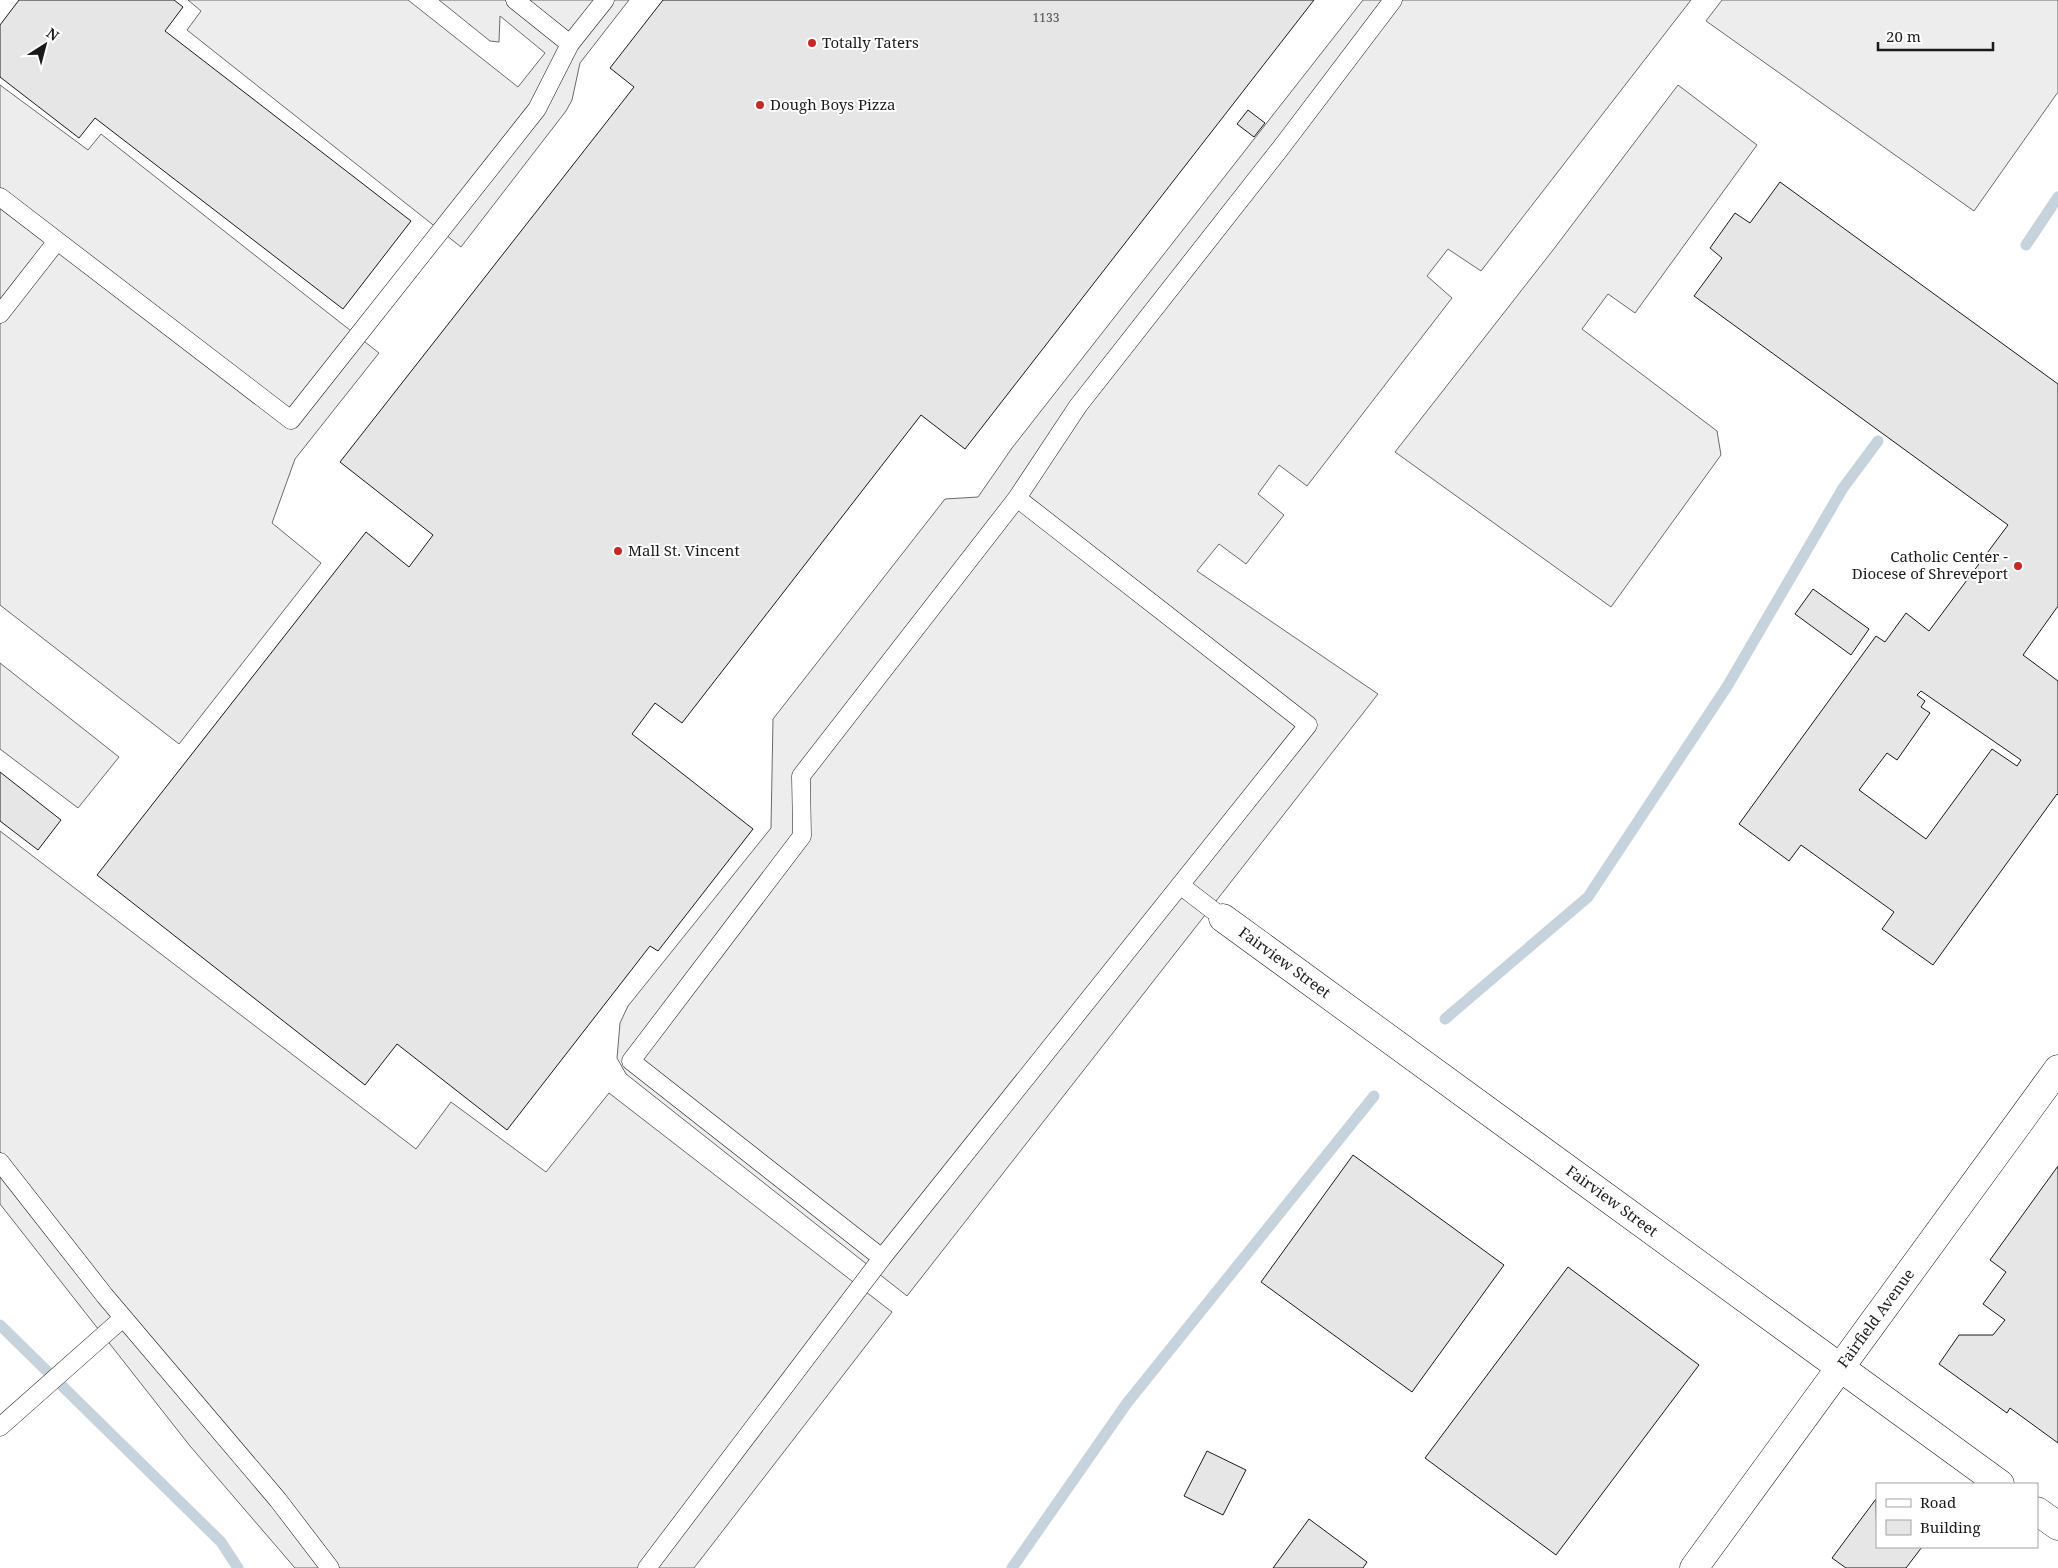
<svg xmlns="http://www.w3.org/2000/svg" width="2058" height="1568" viewBox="0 0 2058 1568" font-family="'Noto Serif',serif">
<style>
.parking{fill:#ededed;stroke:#6a6a6a}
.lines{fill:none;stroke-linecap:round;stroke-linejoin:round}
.stream{stroke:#c6d2dc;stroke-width:11}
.building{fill:#e6e6e6;stroke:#1a1a1a;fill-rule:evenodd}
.service-casing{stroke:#1a1a1a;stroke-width:19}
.minor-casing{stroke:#1a1a1a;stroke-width:29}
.tertiary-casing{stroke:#1a1a1a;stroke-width:29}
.service{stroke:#fff;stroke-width:18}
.minor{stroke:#fff;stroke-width:28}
.tertiary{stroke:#fff;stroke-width:28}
.poi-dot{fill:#c62828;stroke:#fff;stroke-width:2}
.labels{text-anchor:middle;stroke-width:4;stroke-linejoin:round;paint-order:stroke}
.number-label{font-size:12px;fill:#4d4d4d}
.poi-label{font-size:15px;fill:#1a1a1a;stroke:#fff;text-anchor:start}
.street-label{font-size:15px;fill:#1a1a1a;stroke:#fff}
</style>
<rect width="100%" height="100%" fill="#fff"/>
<!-- parking -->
<path class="parking" d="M188 0H408L518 87 545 53 500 16 499 42 490 41 439 0H629L580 63 572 100 566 111 461 247 187 30 201 11Z
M1363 0H1691L1481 271 1448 249 1427 276 1452 298 1307 486 1279 465 1258 494 1284 515 1246 564 1219 544 1197 571 1378 694 907 1296 626 1074 617 1058 620 1023 628 1006 771 828 773 719 945 499 978 497 1012 448Z
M1722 0H2058V92L1974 211 1706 21Z
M0 85 88 150 101 134 379 353 295 459 272 523 321 563 179 744 0 605Z
M1678 85 1757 145 1635 313 1608 294 1582 329 1717 431 1721 455 1611 607 1395 452 1553 250Z
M0 663 119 757 78 808 0 749Z
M0 831 416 1149 451 1102 546 1172 609 1093 892 1312 694 1568H295L190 1446 0 1204Z"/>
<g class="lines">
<!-- stream -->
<path class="stream" d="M2026 245 2058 197
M1445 1019 1588 897 1728 685 1843 488 1878 441
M0 1325 221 1542 238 1568
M1012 1568 1127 1403 1374 1096"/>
</g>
<!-- building -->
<path class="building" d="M19 0H174L183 7 165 31 411 221 343 309 95 118 79 138 0 77V25Z
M663 0H1314L965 449 921 415 682 723 655 703 632 734 753 829 658 951 650 946 507 1130 397 1044 365 1085 97 875 366 532 409 567 433 535 340 462 634 87 610 68Z
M1248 110 1265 123 1254 137 1237 124Z
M1780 182 2058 384V606L2023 655 2058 681V795L2057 794 1933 965 1882 929 1894 912 1801 845 1789 861 1739 824 1876 636 1885 642 1906 613 1929 631 2008 525 1694 296 1722 258 1710 248 1735 213 1750 223ZM1921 691 2021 760 2017 766 1992 749 1926 839 1859 790 1887 753 1897 760 1930 713 1921 707 1925 701 1917 695Z
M1813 589 1869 629 1851 655 1795 614Z
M0 772 61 820 38 850 0 821Z
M1353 1155 1504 1265 1412 1392 1261 1282Z
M2058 1166V1443L2010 1408 2007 1413 1939 1364 1959 1335H1993L2005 1320 1983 1304 2006 1272 1990 1260Z
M1568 1267 1699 1365 1556 1555 1425 1458Z
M1207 1451 1246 1470 1223 1515 1184 1496Z
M1876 1499 1877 1547H1922L1906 1568H1846L1832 1558Z
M1309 1519 1367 1562 1363 1568H1273Z"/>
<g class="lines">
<defs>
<path id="service" d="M515 0 570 44
M0 197 291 420 537 109 570 44 605 0
M0 314 57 241
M1180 885 1223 918
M0 1162 105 1296 278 1500 330 1568
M882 1258 631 1061 802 836 801 776 1017 498 1078 406 1280 149 1393 0
M0 1427 123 1318
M647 1568 882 1258 1308 725 1017 498"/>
<g id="minor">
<path id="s1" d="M1223 918 2000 1484"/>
<path d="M2037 1511 2058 1526"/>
</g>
<g id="tertiary">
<path id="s2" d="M1694 1568 2058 1069"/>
</g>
</defs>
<!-- service casing -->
<use href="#service" class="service-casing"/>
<!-- minor casing -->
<use href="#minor" class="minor-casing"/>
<!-- tertiary casing -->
<use href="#tertiary" class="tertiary-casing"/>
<!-- service -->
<use href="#service" class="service"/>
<!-- minor -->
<use href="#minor" class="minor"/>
<!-- tertiary -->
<use href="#tertiary" class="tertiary"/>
</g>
<!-- markers -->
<g class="poi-dot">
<circle cx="812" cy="43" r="5"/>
<circle cx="760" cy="105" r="5"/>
<circle cx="618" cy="551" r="5"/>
<circle cx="2018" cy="566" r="5"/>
</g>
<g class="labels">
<!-- number labels -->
<g class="number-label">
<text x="1046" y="22">1133</text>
</g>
<!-- poi labels -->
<g class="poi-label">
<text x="822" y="48">Totally Taters</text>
<text x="770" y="110">Dough Boys Pizza</text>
<text x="628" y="556">Mall St. Vincent</text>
<text x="2008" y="562" text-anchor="end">Catholic Center -<tspan x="2008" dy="17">Diocese of Shreveport</tspan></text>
</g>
<!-- street labels -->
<g class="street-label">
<text dy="5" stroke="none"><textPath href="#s1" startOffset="76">Fairview Street</textPath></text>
<text dy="5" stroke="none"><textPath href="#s1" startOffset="481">Fairview Street</textPath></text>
<text dy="5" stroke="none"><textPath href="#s2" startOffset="309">Fairfield Avenue</textPath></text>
</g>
</g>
<!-- legend -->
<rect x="1876" y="1483" width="162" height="65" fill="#ffffff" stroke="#a3a3a3"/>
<rect x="1886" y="1499" width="25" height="8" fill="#ffffff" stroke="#a3a3a3"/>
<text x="1920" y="1508" font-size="15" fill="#1a1a1a">Road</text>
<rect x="1886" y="1520" width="25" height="15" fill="#e6e6e6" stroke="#a3a3a3"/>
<text x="1920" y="1533" font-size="15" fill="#1a1a1a">Building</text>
<!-- north arrow -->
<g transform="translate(45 45) rotate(36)" stroke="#ffffff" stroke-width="4" paint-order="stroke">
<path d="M0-4L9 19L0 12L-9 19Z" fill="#1a1a1a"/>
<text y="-8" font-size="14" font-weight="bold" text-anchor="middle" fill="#1a1a1a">N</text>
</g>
<!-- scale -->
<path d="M1878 42v8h115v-8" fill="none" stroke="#1a1a1a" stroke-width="2.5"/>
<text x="1886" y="42" font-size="15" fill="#1a1a1a" stroke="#ffffff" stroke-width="4" paint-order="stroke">20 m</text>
</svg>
